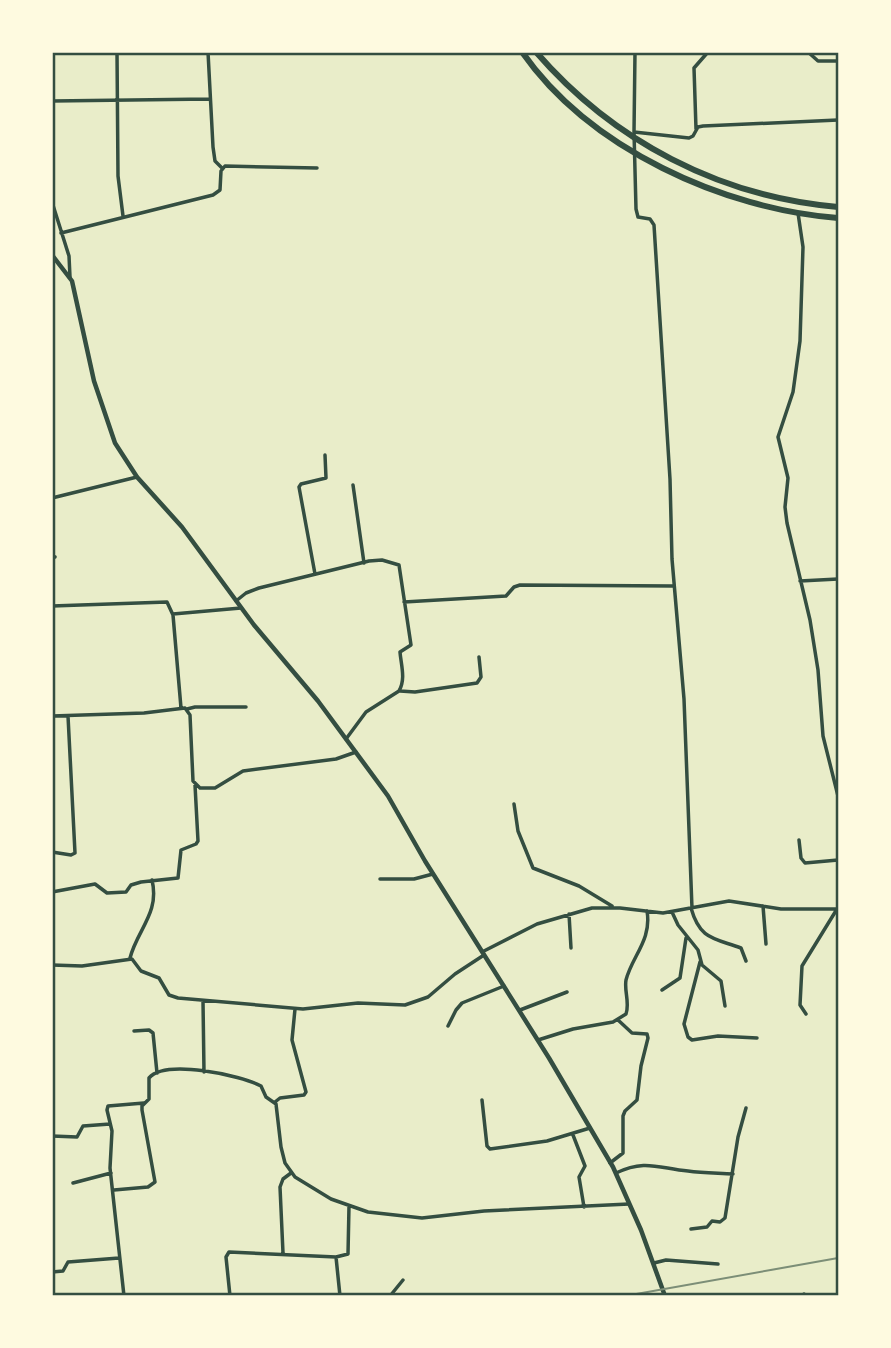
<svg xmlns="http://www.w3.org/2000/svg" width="891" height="1348" viewBox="0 0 891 1348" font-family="Arial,sans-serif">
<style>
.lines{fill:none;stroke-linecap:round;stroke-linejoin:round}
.minor{stroke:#344e41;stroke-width:3.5}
.tertiary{stroke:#344e41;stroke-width:4.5}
.trunk{stroke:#344e41;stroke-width:6}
.rail{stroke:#7c8e77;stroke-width:2}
.neatline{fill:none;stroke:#344e41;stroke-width:2.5}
</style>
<rect width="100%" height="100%" fill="#e9edc9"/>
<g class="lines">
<!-- minor -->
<path class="minor" d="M117 52 118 176 123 216
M208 52 213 147 215 161 222 168
M635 52 634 132 636 209 638 217 650 219 654 225 670 479 672 559 684 699 692 908
M687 52 706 53
M808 52 818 61H838
M52 101 210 99
M696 129 694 68 708 52
M634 132 689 138 693 136 698 127 703 126 838 120
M52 202 69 256 70 277
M798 213 803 247 800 341 793 392 778 437 788 478 785 507 787 523 810 620 818 670 823 736 838 796
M61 233 213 195 220 190 221 171 225 166 317 168
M353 485 364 563
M52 498 137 477
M52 556 55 557
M315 574 299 487 301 484 326 478 325 455
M800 581 838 579
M236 601 246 593 259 588 369 561 382 560 399 565 411 645 400 652C401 665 406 679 399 691L366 712 346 739
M404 602 506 596 514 587 520 585 673 586
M52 606 167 602 173 615 181 708
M173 614 241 608
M400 691 415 692 477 683 481 677 479 657
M187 709 195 707H246
M52 716 144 713 185 708 190 715 193 781 200 788H215L243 771 336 759 356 752
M514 804 518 831 533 868 579 886 612 906
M799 840 801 858 805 863 838 860
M52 852 71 855 75 853 68 716
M380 879H414L433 874
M52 892 95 884 107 893 126 892 131 885 141 882 178 878 181 850 196 844 198 841 195 785
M763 906 766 944
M691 908C700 940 714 938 741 948L746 961
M672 912 678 925 698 950 702 965 721 981 725 1006
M569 914 571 948
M482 952 537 924 592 908H620L663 913 729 901 781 909H838
M130 958C137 930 160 913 152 880
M700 962 684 1024 688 1037 692 1040 718 1036 757 1038
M52 965 82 966 132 959 141 971 159 978 169 995 178 998 303 1009 358 1003 405 1005 428 997 455 974 484 955
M662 990 680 978 686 938
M203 1001 204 1072
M520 1010 567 992
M806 1014 800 1005 802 966 837 909
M448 1026 456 1010 462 1003 504 986
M134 1031 149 1030 153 1033 157 1073
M538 1040 573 1029 613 1022 626 1014C630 1003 624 991 626 980 632 956 652 940 647 911
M482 1100 487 1146 490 1149 547 1141 590 1128
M275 1102 280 1098 304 1095 306 1092 292 1040 295 1009
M573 1135 585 1166 579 1177 584 1207
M52 1136 77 1137 83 1126 110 1124
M610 1163 623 1153V1116L625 1111 637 1100 641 1066 648 1038 647 1034 632 1033 618 1020
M616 1173C645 1159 658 1168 688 1171 703 1173 718 1173 733 1174
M73 1183 111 1173
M114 1190 148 1187 155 1182 142 1110V1106L149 1099V1078C165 1059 241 1075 261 1086L266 1097 276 1104 281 1147 285 1163 295 1177 331 1199 368 1212 422 1218 484 1211 629 1204
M691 1229 707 1227 712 1221 720 1222 725 1218 738 1137 746 1108
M283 1253 280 1187 283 1179 291 1173
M336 1257 340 1296
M654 1263 666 1260 718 1264
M52 1272 63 1271 68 1262 119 1258
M804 1294V1296
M124 1296 110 1168 112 1131 107 1110 108 1106 144 1103
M230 1296 226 1257 229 1252 336 1257 348 1254 349 1206
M390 1296 403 1280"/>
<!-- tertiary -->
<path class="tertiary" d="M52 255 72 281 94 381 115 443 137 477 182 527 254 625 318 701 388 796 425 861 549 1058 613 1167 641 1230 665 1296"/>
<!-- trunk -->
<path class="trunk" d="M522 52C590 149 723 209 838 218
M536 52C613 141 720 197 838 207"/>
<!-- rail -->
<path class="rail" d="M625 1296 838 1258"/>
</g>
<!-- border -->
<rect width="891" height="1348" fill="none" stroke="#fefae0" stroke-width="108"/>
<rect x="54" y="54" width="783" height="1240" class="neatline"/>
</svg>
